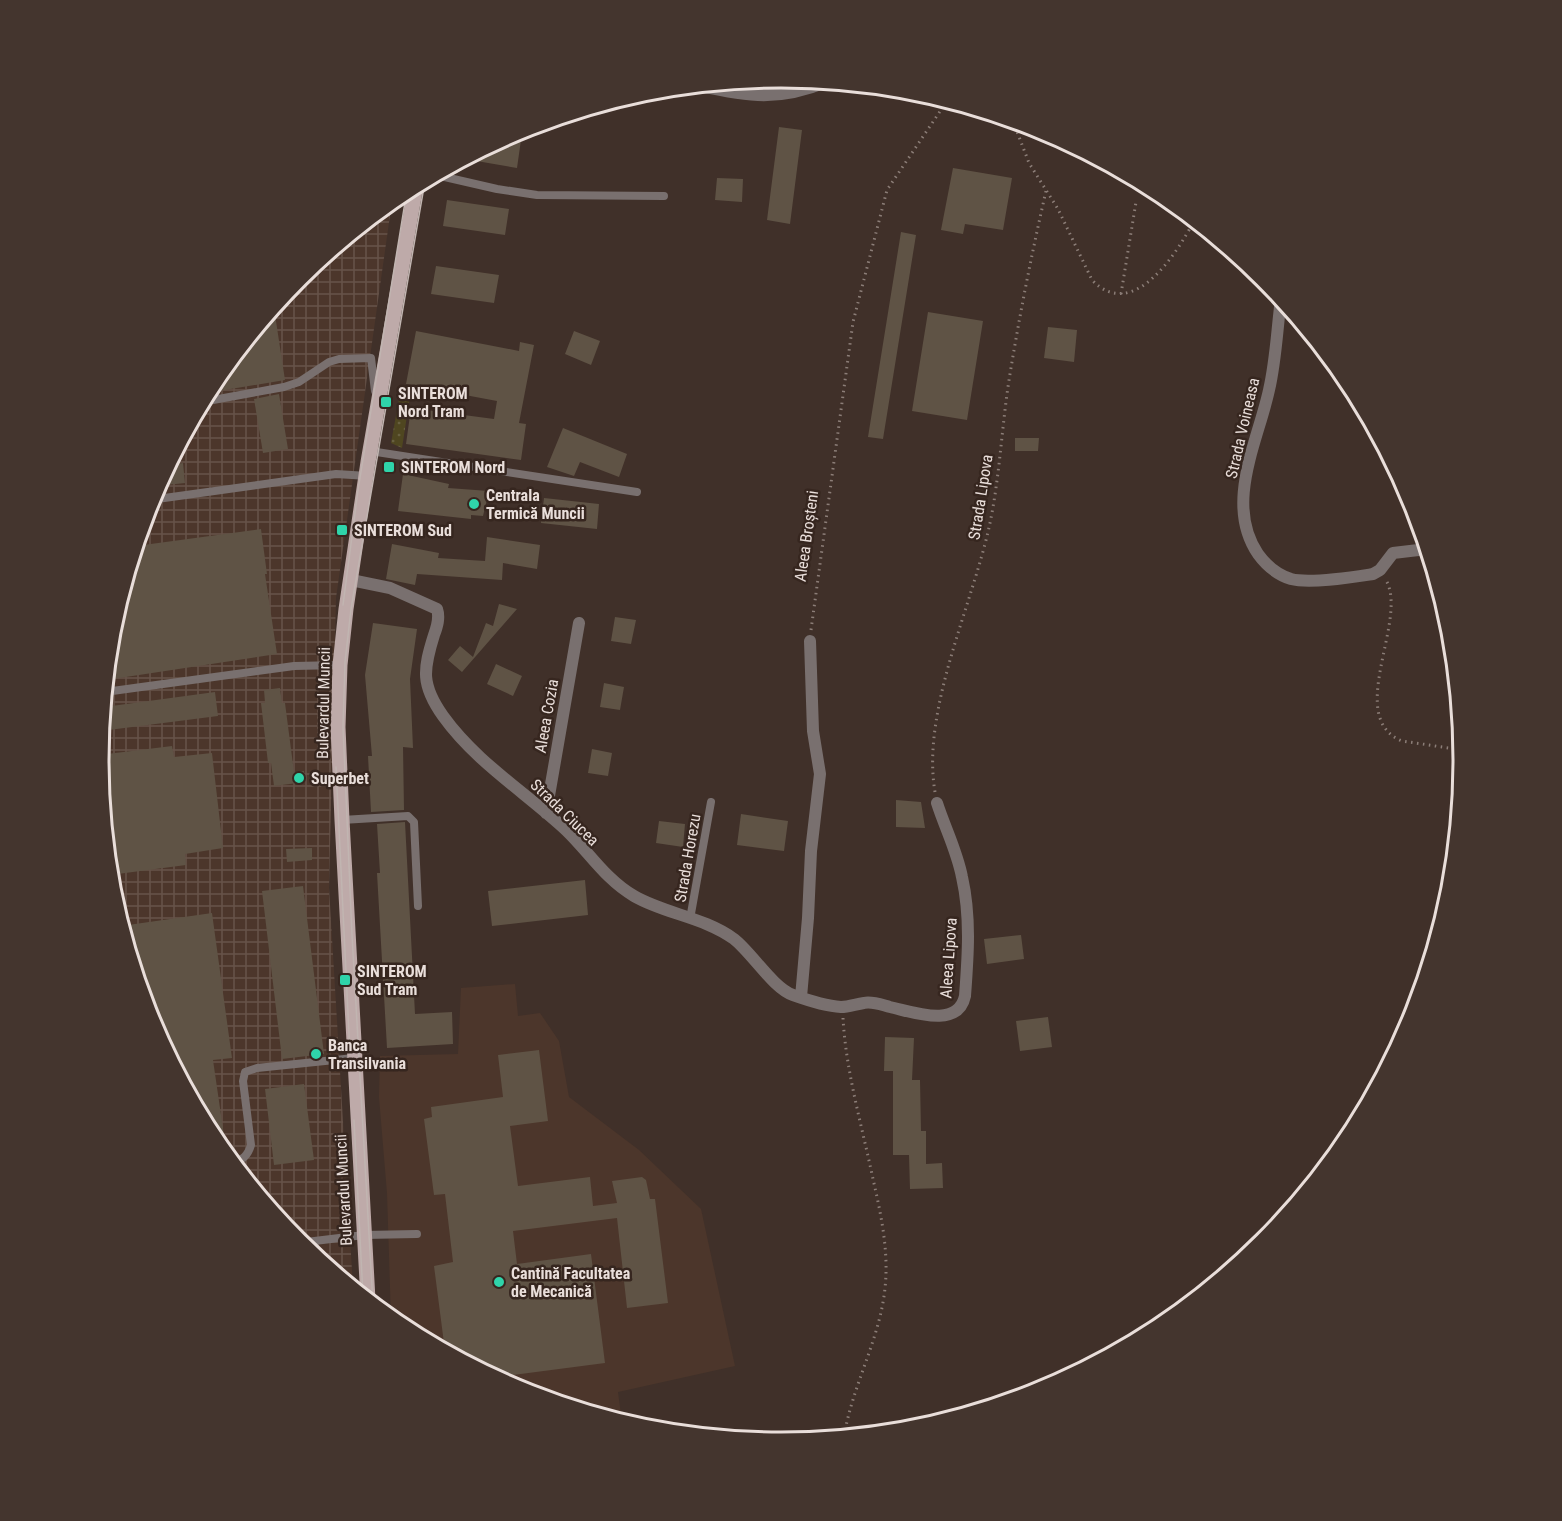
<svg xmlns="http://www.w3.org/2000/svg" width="1562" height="1521" viewBox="0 0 1562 1521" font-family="'Roboto Condensed',sans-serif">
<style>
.built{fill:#4c362b}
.industrial{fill:url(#industrial-grid)}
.park{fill:url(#park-dots)}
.building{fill:#5f5345}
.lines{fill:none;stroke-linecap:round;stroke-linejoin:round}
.path{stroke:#8c7e78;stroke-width:3;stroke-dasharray:1.5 4.5;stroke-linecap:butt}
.service{stroke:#79706f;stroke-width:8}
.minor{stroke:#79706f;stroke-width:12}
.primary{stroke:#beaaa9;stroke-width:15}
.tram{stroke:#c1b5b1;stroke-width:1.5}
.poi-dot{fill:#2fd4aa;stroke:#36261f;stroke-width:2}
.labels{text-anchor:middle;stroke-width:5;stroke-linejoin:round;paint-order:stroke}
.poi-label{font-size:16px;font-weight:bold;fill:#e9deda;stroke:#36261f;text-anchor:start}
.street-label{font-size:16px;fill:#e9deda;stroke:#36261f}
.rim{fill:none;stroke:#e9deda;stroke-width:3}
</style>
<defs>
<pattern id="industrial-grid" width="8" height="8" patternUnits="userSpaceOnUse" patternTransform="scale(1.5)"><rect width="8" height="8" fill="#4c362b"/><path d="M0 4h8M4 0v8" fill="none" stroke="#665349"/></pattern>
<pattern id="park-dots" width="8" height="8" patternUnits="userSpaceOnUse" patternTransform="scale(1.5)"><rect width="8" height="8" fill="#4f4620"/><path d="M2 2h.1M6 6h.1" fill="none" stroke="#686040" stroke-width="1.8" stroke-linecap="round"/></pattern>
</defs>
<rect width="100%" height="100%" fill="#403029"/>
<!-- built -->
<path class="built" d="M515 984 518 1016 540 1013 559 1041 569 1097 639 1150 701 1209 735 1366 618 1392 622 1422 520 1391 402 1328 391 1319 387 1193 379 1097 380 1056 458 1054 461 988Z"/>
<!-- industrial -->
<path class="industrial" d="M392 201 336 598 329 888 353 1288 298 1243 213 1139 150 1021 112 893 99 760 112 627 151 499 214 381 299 278Z"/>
<!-- park -->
<path class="park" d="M400 394 410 396 402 448 391 443Z"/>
<!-- building -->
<path class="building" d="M779 127 802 130 790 224 767 220Z
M506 137 521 140 517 168 465 159Z
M953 168 1012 178 1003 230 965 224 963 234 941 230Z
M717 178 743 179 742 202 715 200Z
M447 200 509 209 505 235 443 226Z
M901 232 916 235 883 439 868 437Z
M436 266 499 275 494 303 431 294Z
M274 308 285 380 207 393 214 381Z
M928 312 983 321 967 420 912 411Z
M1048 327 1077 330 1074 362 1044 358Z
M416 331 519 351 520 342 534 345 519 423 526 424 521 460 406 444 411 408 494 419 497 401 406 384Z
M574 331 600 341 591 365 565 354Z
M279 394 288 449 263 453 254 399Z
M563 428 627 454 619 477 580 462 574 476 547 467Z
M1015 438H1039L1038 451H1015Z
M183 463 185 483 157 486 169 465Z
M403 474 449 484 448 488 489 491 483 516 471 515V519L398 511Z
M544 498 599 504 597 529 541 523Z
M261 529 267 574H265L277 654 106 680 112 627 136 546Z
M487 537 540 545 537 569 503 563 502 580 417 574 415 585 386 579 392 544 439 553 438 558 485 561Z
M499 604 517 609 462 672 448 660 460 646 473 657 486 623 493 626Z
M615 617 636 620 631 644 611 641Z
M373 623 417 629 410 679 413 748 403 747 404 810 371 812 368 756H372L365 675Z
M496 664 522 676 513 696 487 684Z
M604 683 624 687 620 710 600 707Z
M280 688 282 703H285L294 772 304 771 305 782 274 786 271 763H268L261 703H265L264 690Z
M215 692 218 716 101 731 104 707Z
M172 746 174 757 212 753 223 848 185 854 186 865 110 875 99 755Z
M592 749 612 753 608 776 588 773Z
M896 800 921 802 925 828 896 827Z
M741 814 788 821 784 851 737 845Z
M659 821 685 824 683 847 656 843Z
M405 822 415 1014 452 1012 453 1044 387 1048 377 873H380L377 824Z
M312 848V860L287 862 286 849Z
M585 880 588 915 492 926 488 891Z
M303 886 324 1054 282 1059 262 891Z
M212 913 232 1058 213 1060 227 1156 213 1139 150 1021 121 926Z
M1021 935 1024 959 987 964 984 939Z
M1048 1017 1052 1047 1020 1051 1016 1021Z
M885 1037 914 1038 912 1080H920L921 1131H926V1164L942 1163 943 1188 910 1189 909 1155H893V1071H884Z
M539 1050 548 1121 510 1126 518 1186 590 1177 593 1206 617 1203 612 1181 642 1177 646 1180 650 1199H655L668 1303 627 1308 617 1218 513 1231 517 1264 591 1254 605 1363 513 1375 514 1388 445 1351 434 1266 453 1262 445 1194 434 1195 424 1119 432 1117 431 1107 503 1097 498 1055Z
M304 1084 314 1160 274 1165 265 1089Z"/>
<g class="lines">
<!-- path -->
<path class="path" d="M1013 121 1029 163 1058 209 1092 280C1133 323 1177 253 1194 221
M1121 294 1136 202
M1387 582C1407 623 1345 718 1402 741L1462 750
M811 630 853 322 887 190 947 101
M935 792C921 710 973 604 990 523 1000 475 1002 422 1010 374 1020 313 1032 252 1046 191
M843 1018C846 1072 862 1126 873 1179 881 1214 889 1252 885 1288 880 1339 852 1386 844 1437"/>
<!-- service -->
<path class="service" d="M436 175 497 189 537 195 664 196
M202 402 284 387 299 382 329 362 339 359 371 358 375 391H377
M370 451 637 492
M150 500 336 474 368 476
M105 692 294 666 340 665
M342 820 408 816 414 822 418 906
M690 919 711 802
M233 1163C243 1160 248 1155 251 1145L243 1081 245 1072 257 1068 354 1058
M298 1243 364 1235 417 1234"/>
<!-- minor -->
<path class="minor" d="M701 86C748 97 780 101 826 82
M1281 299C1277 329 1276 360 1269 390 1258 441 1224 504 1258 554 1266 565 1278 575 1291 579 1310 584 1353 577 1373 574L1380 570 1393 553 1427 549
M351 580 390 588 437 609C440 618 437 627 434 635 423 670 421 685 443 716 476 762 525 792 566 830 589 852 605 879 634 896 665 914 704 917 734 939 752 953 773 988 793 995 807 1000 826 1006 841 1007 849 1007 856 1004 864 1003 872 1001 882 1005 890 1007 913 1012 958 1029 965 996 968 956 971 917 962 877 957 851 945 828 937 803
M546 813 579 623
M801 997 808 918 811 851 820 774 813 731 810 641"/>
<!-- primary -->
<path class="primary" d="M368 1300 342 820 338 727 340 665 346 609 368 462 416 185"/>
<!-- tram -->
<path class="tram" d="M343 605 358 490 407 190
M336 767 350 1054
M354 1120 363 1296
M373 1305 352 935 343 727 345 662 351 609 425 181"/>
</g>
<!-- markers -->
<g class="poi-dot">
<rect x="380" y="396" width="12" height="12" rx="3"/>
<rect x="383" y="461" width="12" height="12" rx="3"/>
<circle cx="474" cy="504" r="6"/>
<rect x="336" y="524" width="12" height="12" rx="3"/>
<circle cx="299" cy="778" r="6"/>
<rect x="339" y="974" width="12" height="12" rx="3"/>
<circle cx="316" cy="1054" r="6"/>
<circle cx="499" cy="1282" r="6"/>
</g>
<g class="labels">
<!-- poi labels -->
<g class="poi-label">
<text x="398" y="399">SINTEROM<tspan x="398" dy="18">Nord Tram</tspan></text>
<text x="401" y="473">SINTEROM Nord</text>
<text x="486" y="501">Centrala<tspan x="486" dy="18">Termică Muncii</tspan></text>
<text x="354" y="536">SINTEROM Sud</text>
<text x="311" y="784">Superbet</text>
<text x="357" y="977">SINTEROM<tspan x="357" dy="18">Sud Tram</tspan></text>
<text x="328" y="1051">Banca<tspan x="328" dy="18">Transilvania</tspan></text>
<text x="511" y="1279">Cantină Facultatea<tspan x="511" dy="18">de Mecanică</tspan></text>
</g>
<!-- street labels -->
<g class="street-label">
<text transform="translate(1242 428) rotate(-77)" y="6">Strada Voineasa</text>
<text transform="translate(980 497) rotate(-81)" y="6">Strada Lipova</text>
<text transform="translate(806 536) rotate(-82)" y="6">Aleea Broșteni</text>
<text transform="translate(323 703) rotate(-89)" y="6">Bulevardul Muncii</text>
<text transform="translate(546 716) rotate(-80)" y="6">Aleea Cozia</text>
<text transform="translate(565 812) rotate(44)" y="6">Strada Ciucea</text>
<text transform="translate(687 858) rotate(-80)" y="6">Strada Horezu</text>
<text transform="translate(948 958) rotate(-86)" y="6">Aleea Lipova</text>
<text transform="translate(343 1190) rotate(-93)" y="6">Bulevardul Muncii</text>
</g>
</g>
<!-- crop -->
<path d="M0 0H1562V1521H0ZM109 760a672 672 0 1 1 1344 0a672 672 0 1 1-1344 0Z" fill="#44352e" fill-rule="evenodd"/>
<path class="rim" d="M109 760a672 672 0 1 1 1344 0a672 672 0 1 1-1344 0Z"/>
</svg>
